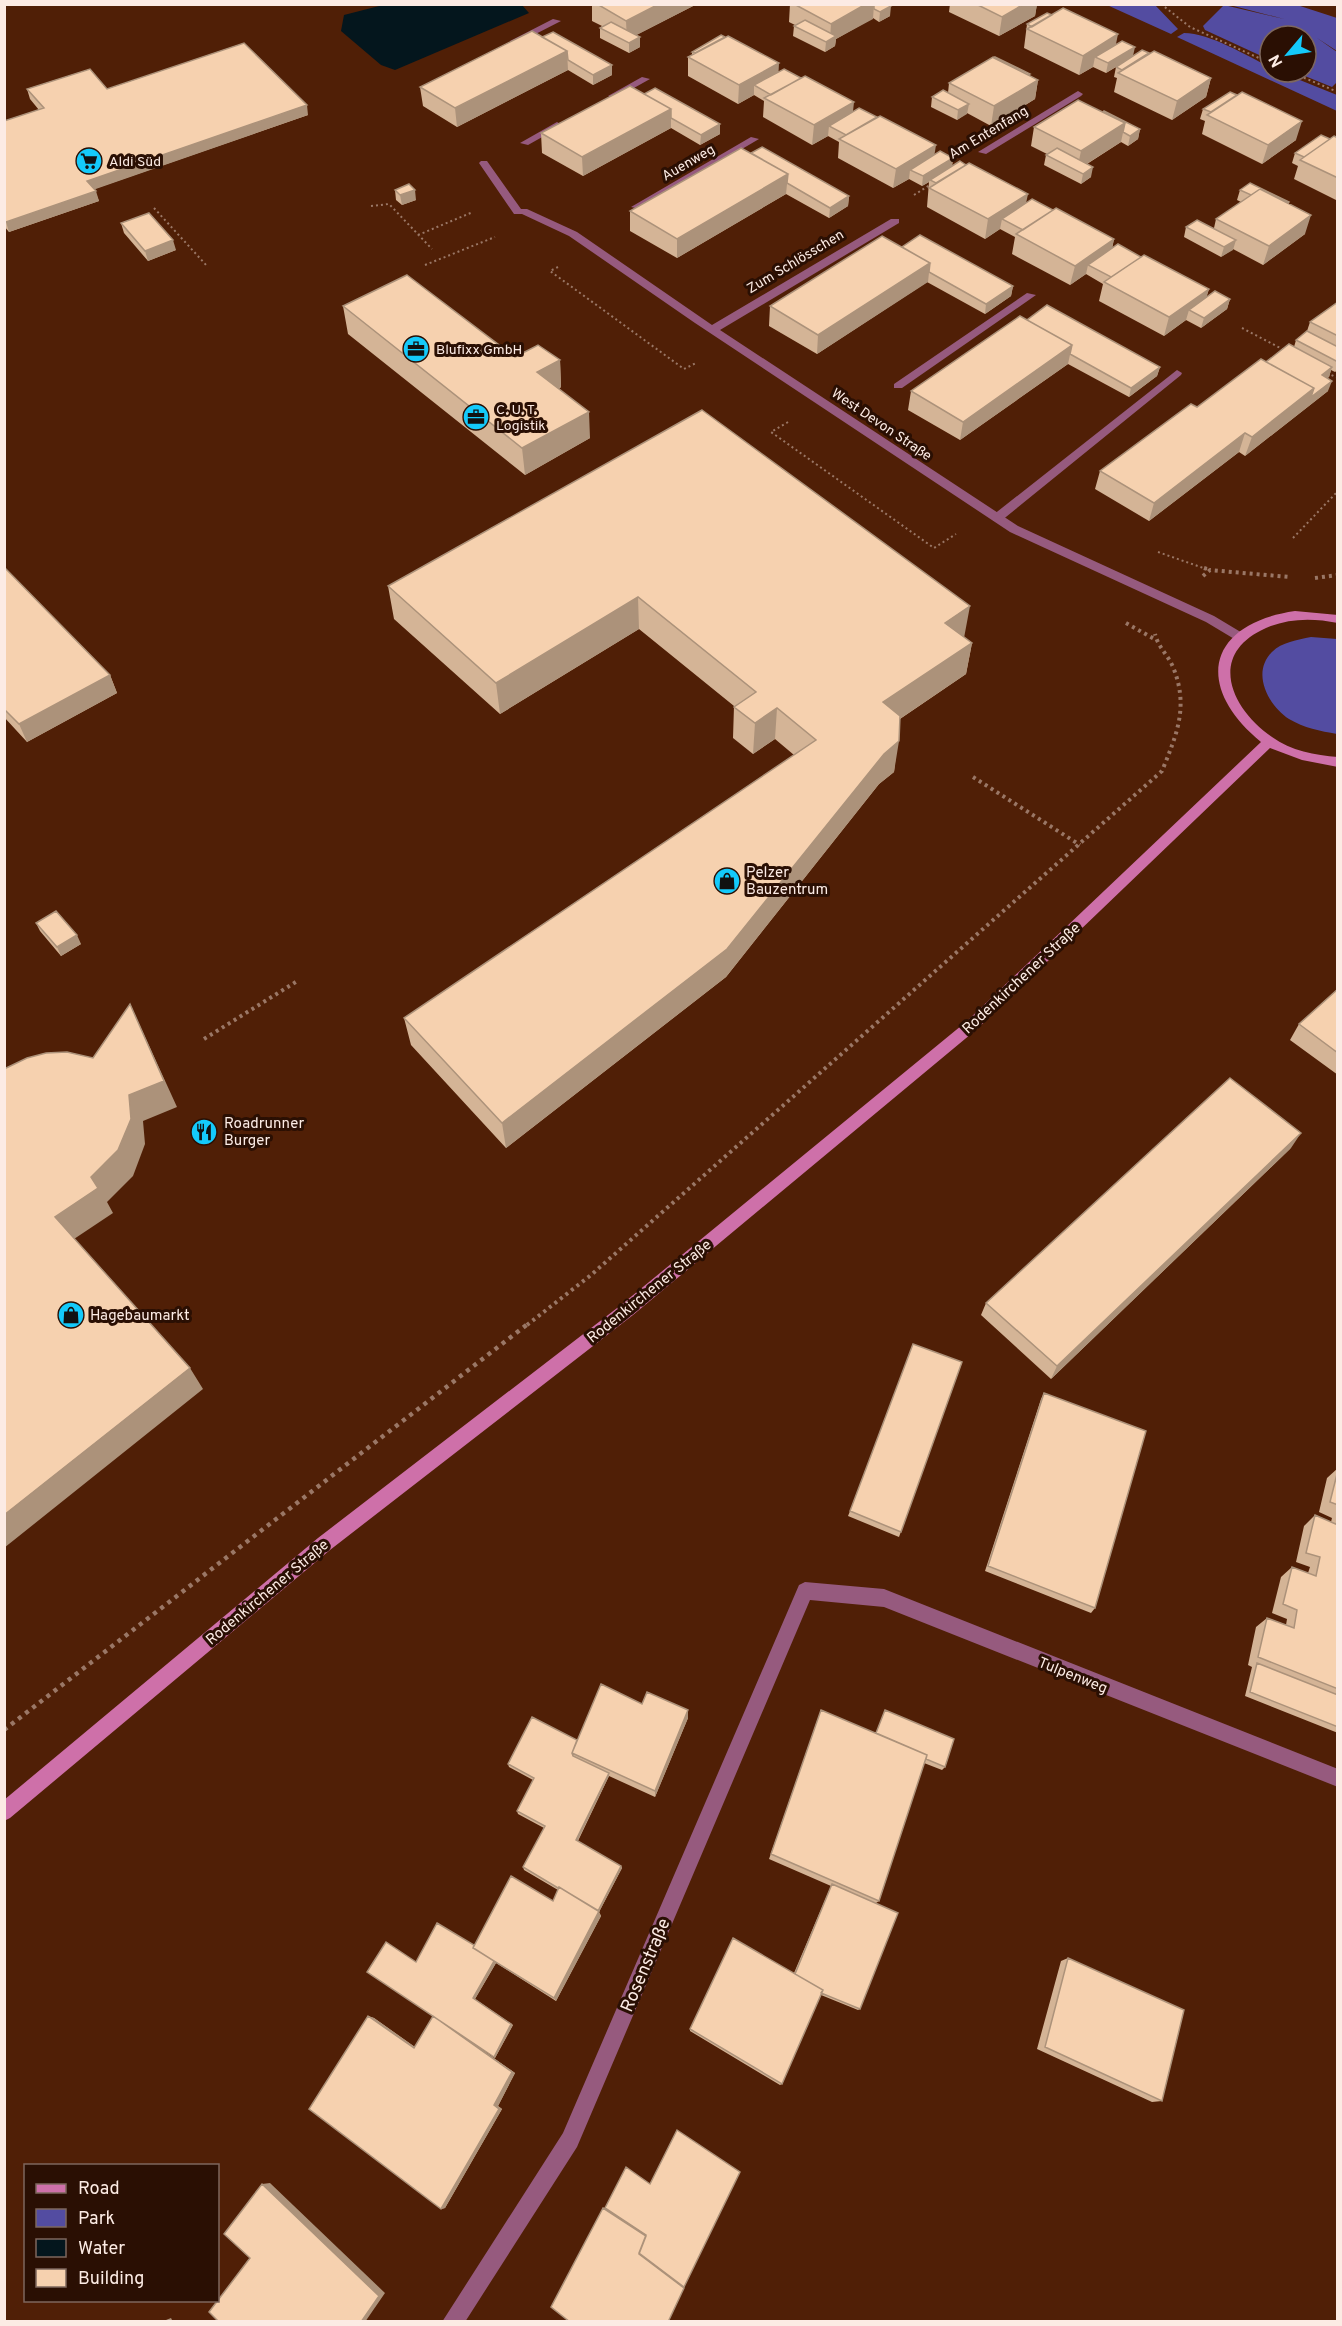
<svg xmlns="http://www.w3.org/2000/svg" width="1342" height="2326" viewBox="0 0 1342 2326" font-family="Overpass,sans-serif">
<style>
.green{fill:#534ca1}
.water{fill:#04161d}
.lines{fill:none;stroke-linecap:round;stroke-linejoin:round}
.path-far2{stroke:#9a7766;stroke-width:2;stroke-dasharray:2 3;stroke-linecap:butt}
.path-far1{stroke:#9a7766;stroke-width:4;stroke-dasharray:3 4;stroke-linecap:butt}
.path{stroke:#9a7766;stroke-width:4.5;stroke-dasharray:4 5;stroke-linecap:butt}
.lane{fill:#965a7e;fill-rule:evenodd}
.street{fill:#965a7e;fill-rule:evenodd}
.secondary{fill:#ce70a9;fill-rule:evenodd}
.wall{fill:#d4b496}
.shaded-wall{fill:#ac927a}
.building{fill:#f6d1af;stroke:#ac927a;stroke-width:1.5}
.labels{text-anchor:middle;stroke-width:6;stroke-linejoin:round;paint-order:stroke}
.far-street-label{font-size:14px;fill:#fcebe4;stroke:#2a0f03}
.far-poi-label{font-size:14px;fill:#fcebe4;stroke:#2a0f03;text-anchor:start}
.poi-label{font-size:15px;fill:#fcebe4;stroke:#2a0f03;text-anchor:start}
.street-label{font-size:15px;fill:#fcebe4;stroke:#2a0f03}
.near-street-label{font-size:18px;fill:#fcebe4;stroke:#2a0f03}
</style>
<rect width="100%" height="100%" fill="#501f06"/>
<!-- green -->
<path class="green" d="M1107 5H1155L1178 29 1171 34Z
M1224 5 1284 19 1230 5H1297L1337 18V51L1317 38 1337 52V82L1332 87 1295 72H1306V36H1270V60L1205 30 1203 26Z
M1184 33C1210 33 1247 56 1270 67V72H1280L1337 95V111L1177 37Z
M1311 637 1337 639V734C1320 731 1304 728 1289 719 1268 705 1251 673 1272 652 1282 642 1297 640 1311 637Z"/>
<!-- water -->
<path class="water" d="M383 5H522L529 13 395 70 381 65 341 31 344 15Z"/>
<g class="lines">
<!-- path-far2 -->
<path class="path-far2" d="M1161 4 1190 27 1270 63
M1290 72 1338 92
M914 195 933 183
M371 206 389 204 432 249
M154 208 207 266
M418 235 473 212
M425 265 495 237
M558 267 550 271 684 369 696 363
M1242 328 1286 351
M1327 373 1338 378
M788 422 771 432 934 548 956 534
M1293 538 1338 491
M1158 552 1209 570"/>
<!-- path-far1 -->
<path class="path-far1" d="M1204 568 1210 570
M1203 576 1210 570 1289 577
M1315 578 1338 575
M1126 623 1156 640
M973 777 1080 845
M204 1039 299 980
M527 1325 591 1275 1162 771C1177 734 1189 706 1173 667 1168 655 1158 647 1155 634"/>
<!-- path -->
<path class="path" d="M4 1730 529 1323"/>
<!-- lane -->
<path class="lane" d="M1078 91 1083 94 1081 96 986 154 978 152Z
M751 137 759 139 640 209 631 207Z
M1027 293 1036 295 902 388H894V384Z
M1177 370 1182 373 1181 375 1001 521H993V515Z"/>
<!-- street -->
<path class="street" d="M553 19 561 21 518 43 510 41Z
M642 77 650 79 616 98 608 96Z
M557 122 562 125 560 127 528 145 520 143Z
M481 161H487L521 209H527L577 232 712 325 891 219H899V223L720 330 1018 526 1214 616 1244 634V640H1236L1206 622 1010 532 695 323 569 236 522 214H514L479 163Z
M805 1582 884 1589 1338 1769V1787L884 1607 810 1600 577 2147 465 2322H442L563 2133 799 1585Z"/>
<!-- secondary -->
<path class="secondary" d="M1295 611 1338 615V623C1313 618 1289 618 1266 628 1207 654 1230 708 1272 737 1291 751 1315 755 1338 757V767L1302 760 1270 748 977 1029 633 1315 330 1550 10 1818 4 1821V1800L318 1538 621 1305 967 1021 1261 742C1194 687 1206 624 1295 611Z"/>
</g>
<!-- wall -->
<path class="wall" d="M592 4H697L636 35 640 47 629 53 600 38V28L602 26 592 21Z
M790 4H888L890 16 879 22 873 18 836 39 835 46 825 52 793 36 794 26 795 25 789 22Z
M950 4H1037L1035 16 999 36 949 12Z
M1027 24 1117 44 1133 56 1211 78 1206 97 1172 120 1114 92 1117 78 1114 77 1116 67 1106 73 1093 67 1079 75 1024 48Z
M542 37 612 65V75L593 85 568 70 457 127 423 106 420 87Z
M692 52 779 72 934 154 953 158 952 166 1026 203 1053 210 1114 239 1112 249 1141 257 1209 289 1206 298 1230 299 1227 309 1201 328 1186 320 1164 336 1099 301 1103 284 1086 274 1070 285 1012 254 1015 237 1000 229 985 239 927 207 929 182 922 186 909 179 893 188 838 158 839 142 828 136 812 145 763 117 764 101 754 95 738 104 688 76V57L692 55Z
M1030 74V76L1038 80 1035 99 991 126 967 113 957 120 931 107 932 97 948 93 949 83Z
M27 89H107L308 115 94 189 99 201 9 232 4 226V121L39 110 30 99Z
M644 94 720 134 700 145 671 128 583 176 542 153 541 133Z
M1203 109 1296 140 1262 164 1202 134 1205 121 1200 119Z
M1103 112 1140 129 1138 139 1128 146 1121 142 1087 164 1091 177 1081 184 1044 165 1046 155 1047 154 1031 146 1034 127Z
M1338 138V201L1294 179 1298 166 1292 163 1295 153 1330 139Z
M751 153 849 196 848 206 829 218 786 194 677 258 630 231V211Z
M395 190 416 200 402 205 396 200Z
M1240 190 1289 204 1305 234 1263 265 1233 249 1221 257 1184 237 1186 227 1214 228 1216 219 1241 202 1237 200Z
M121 223 176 250 148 261 124 233Z
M902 247 1013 286 1011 296 985 314 927 282 817 354 769 326 770 306Z
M1338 302V370L1335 372 1331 370 1329 377 1327 378 1328 391 1245 456 1239 452 1149 521 1095 489 1100 471 1266 362 1294 347 1296 340 1307 331 1310 322Z
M343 306 515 357 560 360 561 387 559 389 590 438 525 475 348 334Z
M1027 320 1160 367 1157 376 1129 397 1068 364 960 440 908 410 911 391Z
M702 410 964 637 972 643 966 674 900 719 894 772 879 784 726 977 506 1148 411 1045 404 1018 794 755 775 739 753 754 733 738 734 706 639 629 500 714 394 619 388 586Z
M4 567 110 675 117 693 27 742 4 717Z
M36 923 81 944 61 956 40 931Z
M1338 989V1075L1290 1040 1299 1024Z
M1291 1148 1051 1379 981 1315 986 1303Z
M962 1362 899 1537 848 1516 850 1511Z
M1044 1393 1095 1608 1091 1613 985 1571 1041 1399Z
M1338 1468V1733L1245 1696 1252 1667 1248 1665 1256 1627 1267 1618 1286 1625 1287 1619 1272 1613 1281 1577 1292 1567 1308 1573 1310 1567 1296 1562 1304 1526 1315 1515 1331 1522 1332 1518 1319 1512 1327 1478Z
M642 1704 688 1718 655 1797 609 1776 578 1841 621 1866 622 1868 599 1912 601 1916 556 2001 496 1963 475 1999 513 2025 495 2058 468 2040 515 2073 498 2106 502 2109 445 2208 441 2209 368 2016 374 2018 415 2047 433 2017 416 1962 474 1945 553 1901 558 1890 524 1870 523 1867 544 1828 518 1814 517 1811 533 1780 509 1767 508 1764 577 1740Z
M821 1710 945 1767 942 1770 924 1763 879 1901 876 1903 860 2009 858 2010 821 1995 782 2084 780 2085 690 2031V2029L794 1973 831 1886 769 1859Z
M1068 1958 1162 2101 1152 2102 1037 2049 1061 1961Z"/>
<!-- shaded-wall -->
<path class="shaded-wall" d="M659 4H697L627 40 626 21Z
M866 4H874L873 19 836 39 835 46 825 52 826 42 830 39 831 24Z
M1024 4H1037L1035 16 999 36 1002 17Z
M891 6 890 16 879 22 880 12Z
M1118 34 1114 54 1095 57 1093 67 1079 75 1083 56Z
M640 37V47L629 53V43Z
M1135 47 1133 56 1106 73 1108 63Z
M567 51 568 70 457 127 455 108Z
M779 63 778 82 754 85V95L738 104 739 85Z
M612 65V75L593 85V75Z
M1211 78 1206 97 1172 120 1177 101Z
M1038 80 1035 99 991 126 994 106Z
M854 102 852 121 829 126 828 136 812 145 814 125Z
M969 104 967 114 957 120 958 110Z
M307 105 308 115 90 191 87 181Z
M671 109V128L583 176 582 157Z
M1302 121 1296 140 1262 164 1268 145Z
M1125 123 1121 142 1077 170 1081 151Z
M720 124V134L700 145 701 135Z
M1140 129 1138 139 1128 146 1130 136Z
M936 145 933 164 910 170 909 179 893 188 896 169Z
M953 158 952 168 930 180 929 182 922 186 923 176Z
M1093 167 1091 177 1081 184 1083 174Z
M788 174 786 194 677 258V239Z
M415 190 416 200 402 205 400 195Z
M96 191 99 201 9 232 6 222Z
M1028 194 1024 213 1002 219 1000 229 985 239 988 219Z
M849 196 848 206 829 218 830 208Z
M1311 215 1305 234 1263 265 1269 246Z
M1114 239 1110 258 1088 265 1086 274 1070 285 1075 266Z
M173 240 176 250 148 261 145 251Z
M1236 240 1233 250 1221 257 1224 247Z
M930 263 928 282 817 354 818 335Z
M1013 286 1011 296 985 314 986 304Z
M1209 289 1203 308 1189 310 1186 320 1164 336 1169 317Z
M1230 299 1227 309 1201 328 1204 318Z
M1072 345 1068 364 960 440 963 422Z
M560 360 561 387 539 399 537 372Z
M1160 367 1157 376 1129 397 1131 388Z
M1332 367 1329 377 1318 385 1322 375Z
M1332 381 1328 391 1245 456 1252 437 1314 388Z
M589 412 590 438 525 475 522 448Z
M1245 433 1239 452 1149 521 1154 503Z
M638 597 639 629 500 714 496 683Z
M970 606 964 638 945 623Z
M972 643 966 674 879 733 883 702Z
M110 675 117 693 27 742 19 724Z
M777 708 775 739 753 754 755 723Z
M899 741 894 772 879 784 726 977 506 1148 502 1123 884 754Z
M77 935 81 944 61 956 57 947Z
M130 1004 177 1107 143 1121 145 1144 133 1176 107 1202 113 1213 71 1241 55 1217 91 1177 129 1095Z
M1301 1133 1291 1148 1051 1379 1057 1366Z
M190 1368 203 1389 4 1548V1515Z
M688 1710V1718L655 1797V1791Z
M609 1773V1776L577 1842 576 1840Z
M621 1866 622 1868 599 1912 601 1916 556 2001 554 1998Z
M494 1962 496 1963 475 1999 473 1998Z
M368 2016 374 2018 419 2050 414 2048Z
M438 2019 515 2073 498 2106 502 2109 445 2208 441 2209 494 2105Z
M511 2024 513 2025 495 2058 494 2057Z
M270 2183 385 2293 365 2322H361L262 2184Z
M639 2252 684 2285V2288L639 2254Z
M171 2318 173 2322H161Z"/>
<!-- building -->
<path class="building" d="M597 4H659L626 21Z
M794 4H866L831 24Z
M874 4H888L891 6 880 12 874 9Z
M976 4H1024L1002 17Z
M1063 8 1118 34 1083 56 1027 29Z
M1047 13 1052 15 1032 27 1027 24Z
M805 20 836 36 826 42 794 26Z
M611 22 640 37 629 43 600 28Z
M532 31 567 51 455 108 420 87Z
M553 32 612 65 593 75 568 60 567 51 542 37Z
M721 35 725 37 695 53 692 52Z
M728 36 779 63 739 85 688 57Z
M1122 41 1135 47 1108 63 1095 57Z
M244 43 307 105 87 181 96 191 6 222 4 221V121L44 108 27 89 90 69 107 89Z
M1142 50 1149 53 1122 70 1116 67Z
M1154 51 1211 78 1177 101 1118 73Z
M993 57 1038 80 994 106 949 83Z
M995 57 1030 74 1028 75 994 58Z
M784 69 801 78 771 95 754 85Z
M805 76 854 102 814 125 764 98Z
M630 86 671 109 582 157 541 133Z
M655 88 720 124 701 135 671 118V109L644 94Z
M943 90 969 104 958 110 932 97Z
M1230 92 1237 95 1211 112 1203 109Z
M1242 92 1302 121 1268 145 1207 115Z
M1078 100 1125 123 1081 151 1034 127Z
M859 108 877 117 846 135 829 126Z
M1104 111 1140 129 1130 136 1123 132 1125 123 1103 112Z
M880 116 936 145 896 169 839 139Z
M1321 135 1330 139 1304 157 1295 153Z
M1334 136 1338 138V178L1300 160Z
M762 147 849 196 830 208 787 183 788 174 751 153Z
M741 148 788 174 677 239 630 211Z
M1057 148 1093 167 1083 174 1046 155Z
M940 151 953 158 923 176 910 170Z
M960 161 966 165 936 183 930 180Z
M969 163 1028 194 988 219 929 188Z
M1250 183 1289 202 1288 203 1260 189 1251 195 1240 190Z
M409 184 415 190 400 195 395 190Z
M1260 189 1311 215 1269 246 1216 219Z
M1032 199 1053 210 1023 230 1002 219Z
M1056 208 1114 239 1075 266 1016 234Z
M149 213 173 240 145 251 121 223Z
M1197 220 1236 240 1224 247 1186 227Z
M920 235 1013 286 986 304 929 272 930 263 902 247Z
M882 236 930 263 818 335 770 306Z
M1118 244 1141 257 1111 277 1088 265Z
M1144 255 1209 289 1169 317 1104 282Z
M407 275 515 357 538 345 560 360 537 372 589 412 522 448 343 306Z
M1215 291 1230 299 1204 318 1189 310Z
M1338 302V336L1310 322Z
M1047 305 1160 367 1131 388 1070 354 1072 345 1027 320Z
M1020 316 1072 345 963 422 911 391Z
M1307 331 1338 347V362L1296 340Z
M1289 344 1332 367 1322 375 1332 381 1311 397 1314 388 1266 362Z
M1261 359 1314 388 1252 437 1245 433 1154 503 1100 471 1191 404 1197 407Z
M702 410 970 606 945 623 972 643 883 702 900 716 899 741 884 754 727 949 502 1123 404 1018 816 740 777 708 755 723 734 707 756 692 638 597 496 683 388 586Z
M4 567 110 675 19 724 4 709Z
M56 911 77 935 57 947 36 923Z
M1338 989V1053L1299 1024Z
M130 1004 164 1081 129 1095 131 1119 118 1150 91 1177 98 1188 55 1217 190 1368 4 1515V1069L27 1058 46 1053 67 1052 93 1058Z
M1230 1078 1301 1133 1057 1366 986 1303Z
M913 1344 962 1362 901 1532 850 1511Z
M1044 1393 1146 1431 1095 1608 988 1566Z
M1338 1470V1505L1330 1502Z
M1315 1515 1338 1525V1689L1258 1657 1267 1618 1294 1628 1297 1610 1283 1604 1292 1567 1316 1576 1320 1557 1306 1553Z
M1257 1663 1338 1695V1727L1250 1692Z
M601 1684 642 1704 647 1692 688 1710 655 1791 572 1753Z
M821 1710 927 1755 879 1901 771 1854Z
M885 1710 954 1739 945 1767 926 1759 927 1755 876 1733Z
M532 1717 577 1740 572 1753 573 1756 609 1773 576 1840 621 1866 598 1911 559 1887 558 1888 523 1867 545 1826 517 1811 534 1778 508 1764Z
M511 1876 553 1901 559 1887 599 1911 554 1998 473 1948Z
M832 1884 898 1913 860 2009 821 1993 823 1990 795 1974Z
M437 1923 474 1945 473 1948 475 1949 494 1961 473 1998 511 2024 494 2057 367 1972 386 1942 416 1962Z
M733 1938 823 1990 782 2084 690 2029Z
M1068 1958 1184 2010 1162 2101 1045 2047Z
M368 2016 414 2048 433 2016 512 2072 494 2105 499 2109 441 2209 309 2109Z
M677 2130 740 2172 684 2287 639 2253 646 2235 605 2208 626 2167 650 2184Z
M262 2184 379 2296 361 2322H219L209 2312 250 2258 224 2234Z
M603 2208 646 2236 639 2254 684 2288 668 2322H570L551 2307Z"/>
<!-- icons -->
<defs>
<symbol id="supermarket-disc" viewBox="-11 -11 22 22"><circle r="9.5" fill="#14cafb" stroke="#2a0f03"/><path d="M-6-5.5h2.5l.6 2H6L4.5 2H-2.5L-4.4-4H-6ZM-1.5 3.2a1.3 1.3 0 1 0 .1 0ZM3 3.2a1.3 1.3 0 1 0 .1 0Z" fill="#111"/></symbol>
<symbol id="office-disc" viewBox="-11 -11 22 22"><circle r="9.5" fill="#14cafb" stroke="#2a0f03"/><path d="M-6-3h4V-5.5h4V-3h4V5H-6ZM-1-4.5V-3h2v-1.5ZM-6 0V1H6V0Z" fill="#111"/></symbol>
<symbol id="shop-disc" viewBox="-11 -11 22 22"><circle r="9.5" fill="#14cafb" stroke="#2a0f03"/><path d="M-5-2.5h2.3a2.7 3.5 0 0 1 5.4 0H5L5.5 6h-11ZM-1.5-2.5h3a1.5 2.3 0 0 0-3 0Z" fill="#111"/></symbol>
<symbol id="restaurant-disc" viewBox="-11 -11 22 22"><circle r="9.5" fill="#14cafb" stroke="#2a0f03"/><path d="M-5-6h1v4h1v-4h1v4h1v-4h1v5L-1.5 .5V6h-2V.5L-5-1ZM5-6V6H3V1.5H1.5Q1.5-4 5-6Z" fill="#111"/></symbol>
</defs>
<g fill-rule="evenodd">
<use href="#supermarket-disc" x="74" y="146" width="30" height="30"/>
<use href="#office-disc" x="401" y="334" width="30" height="30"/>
<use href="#office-disc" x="461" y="402" width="30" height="30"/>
<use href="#shop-disc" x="712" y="866" width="30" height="30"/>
<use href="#restaurant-disc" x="189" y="1117" width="30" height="30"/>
<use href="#shop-disc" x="56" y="1300" width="30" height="30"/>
</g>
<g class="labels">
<!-- far-street labels -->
<g class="far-street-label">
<text transform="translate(988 132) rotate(-31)" y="5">Am Entenfang</text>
<text transform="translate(688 162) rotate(-30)" y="5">Auenweg</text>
<text transform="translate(795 261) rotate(-31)" y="5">Zum Schlösschen</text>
<text transform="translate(882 424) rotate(34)" y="5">West Devon Straße</text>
</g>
<!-- far-poi labels -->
<g class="far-poi-label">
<text x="109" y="166">Aldi Süd</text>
<text x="436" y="354">Blufixx GmbH</text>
<text x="496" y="414">C. U. T.<tspan x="496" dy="16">Logistik</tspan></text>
</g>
<!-- poi labels -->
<g class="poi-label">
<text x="746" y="877">Pelzer<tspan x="746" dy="17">Bauzentrum</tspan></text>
<text x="224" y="1128">Roadrunner<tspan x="224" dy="17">Burger</tspan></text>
<text x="90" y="1320">Hagebaumarkt</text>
</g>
<!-- street labels -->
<g class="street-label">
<text transform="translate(1021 978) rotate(-43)" y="5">Rodenkirchener Straße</text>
<text transform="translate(649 1291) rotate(-39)" y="5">Rodenkirchener Straße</text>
<text transform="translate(267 1592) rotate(-40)" y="5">Rodenkirchener Straße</text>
<text transform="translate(1073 1675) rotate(22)" y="5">Tulpenweg</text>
</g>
<!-- near-street labels -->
<g class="near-street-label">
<text transform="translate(645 1965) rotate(-67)" y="6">Rosenstraße</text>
</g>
</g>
<!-- border -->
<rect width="1342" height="2326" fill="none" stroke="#fcebe4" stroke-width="12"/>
<!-- legend -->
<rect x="24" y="2164" width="195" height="138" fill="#2a0f03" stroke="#7e675d" stroke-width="1.5"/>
<rect x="36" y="2184" width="30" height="9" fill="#ce70a9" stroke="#7e675d" stroke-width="1.5"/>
<text x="78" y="2194" font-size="18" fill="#fcebe4">Road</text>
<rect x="36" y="2209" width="30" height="18" fill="#534ca1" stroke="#7e675d" stroke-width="1.5"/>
<text x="78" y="2224" font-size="18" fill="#fcebe4">Park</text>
<rect x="36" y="2239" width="30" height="18" fill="#04161d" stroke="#7e675d" stroke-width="1.5"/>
<text x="78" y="2254" font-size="18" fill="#fcebe4">Water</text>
<rect x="36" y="2269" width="30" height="18" fill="#f6d1af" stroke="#7e675d" stroke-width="1.5"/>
<text x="78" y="2284" font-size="18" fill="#fcebe4">Building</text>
<!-- north arrow -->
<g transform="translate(1288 54) rotate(241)"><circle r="28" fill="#2a0f03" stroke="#7e675d" stroke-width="1.5"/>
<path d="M0-4.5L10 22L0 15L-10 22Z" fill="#14cafb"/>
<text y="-9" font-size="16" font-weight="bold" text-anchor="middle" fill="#fcebe4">N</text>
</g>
</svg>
